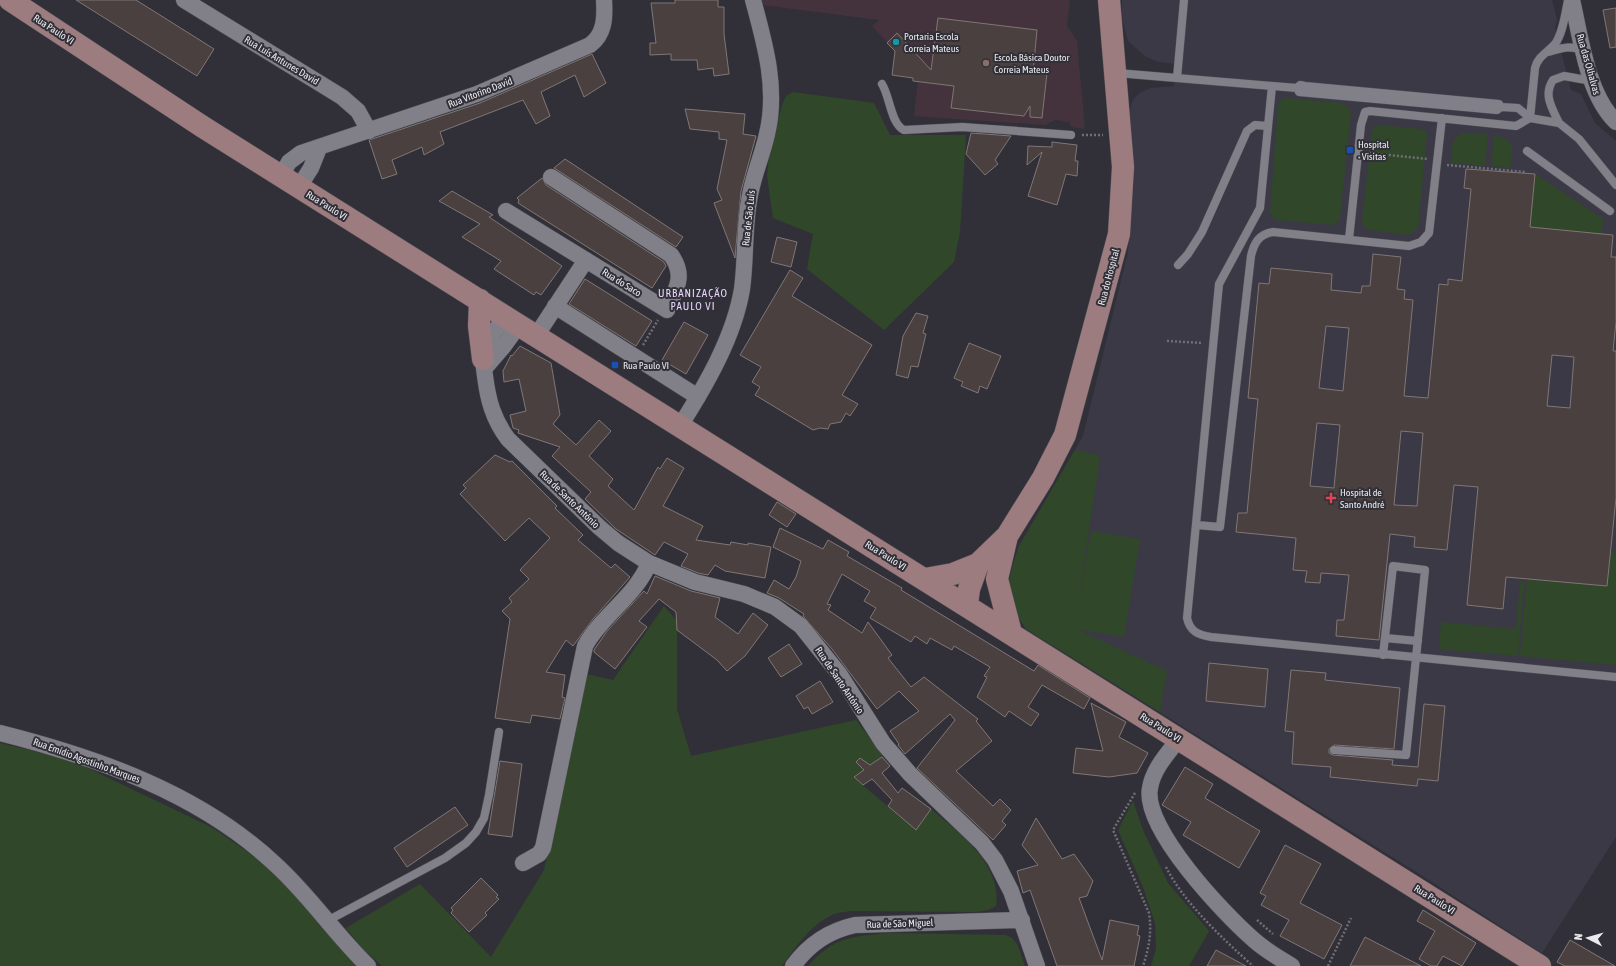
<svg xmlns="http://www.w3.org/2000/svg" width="1616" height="966" viewBox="0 0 1616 966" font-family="'Asap Condensed',sans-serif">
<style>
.built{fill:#3b3946}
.education{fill:#44333d}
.green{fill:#304829}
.building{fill:#49403f;stroke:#807675;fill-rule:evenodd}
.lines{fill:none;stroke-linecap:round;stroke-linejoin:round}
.service-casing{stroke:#4f4e55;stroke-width:9}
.minor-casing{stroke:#4f4e55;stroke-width:17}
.secondary-casing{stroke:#4f4e55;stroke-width:23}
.path{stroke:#706f76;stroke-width:2.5;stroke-dasharray:2 2;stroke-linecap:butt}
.service{stroke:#818089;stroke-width:8}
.minor{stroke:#818089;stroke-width:16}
.secondary{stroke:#9d7c7f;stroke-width:22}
.culture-dot{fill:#0f9aa8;stroke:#313038;stroke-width:1.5}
.education-dot{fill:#8d6e63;stroke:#313038;stroke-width:1.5}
.transit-dot{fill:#1a4fb4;stroke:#313038;stroke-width:1.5}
.health-dot{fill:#e0444e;stroke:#313038;stroke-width:1.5}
.labels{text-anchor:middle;stroke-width:4;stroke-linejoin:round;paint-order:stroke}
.street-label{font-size:10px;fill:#eae9ee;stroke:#313038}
.poi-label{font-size:10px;fill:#eae9ee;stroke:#313038;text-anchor:start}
.neighbourhood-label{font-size:11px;letter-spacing:1px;fill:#ead5fe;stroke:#313038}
</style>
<rect width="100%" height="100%" fill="#313038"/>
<!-- built -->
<path class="built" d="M1122 0H1552L1557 20 1555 28 1571 90 1581 94 1595 123 1616 141V837L1542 953 1418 873 1026 629 1019 619 1009 581 1013 564 1019 546 1083 436 1128 252 1134 182 1129 118 1131 105 1134 98 1141 92 1151 88 1174 86 1177 64 1159 62 1146 57 1128 41 1122 17Z"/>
<!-- education -->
<path class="education" d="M761 0H1070L1067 26 1077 41 1085 129 1071 127 1069 122 1055 120 1045 125 914 116 918 78 892 75 895 51 872 26 879 20 762 5Z"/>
<!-- green -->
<path class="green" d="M793 92 874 103 890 135H966L960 232 954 262 884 330 807 269 813 234 773 218 767 176 769 157 782 105 786 96Z
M1286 98 1340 103 1348 107 1351 112 1340 217 1336 223 1332 225 1275 220 1270 213 1278 106 1282 99Z
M1378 125 1422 129 1427 132 1418 228 1409 235 1369 230 1365 228 1362 220 1372 131 1374 126Z
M1463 133 1488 134 1485 166 1451 163C1452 151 1450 138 1463 133Z
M1494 135 1504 138 1512 145 1511 168 1491 166Z
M1535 174 1603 219 1602 234 1530 227Z
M1075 450 1100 456 1078 604 1091 531 1140 539 1124 637 1076 629 1167 671 1160 712 1026 629 1013 607 1009 581 1013 564 1019 546Z
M1569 548 1577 583 1607 586 1611 552 1616 553V665L1520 656 1527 579 1565 583Z
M1520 581H1524L1518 656 1439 649 1441 622 1516 629Z
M664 606 677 621V709L691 756 856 720 883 756 854 778 916 830 931 809C959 833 1002 864 996 906L988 910 977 912 851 911C845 912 838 912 832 915 810 925 796 947 782 966H382L362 948 346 928 420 884 491 957 544 870 586 674 613 680Z
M0 743 71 760 213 828 252 855 284 883 360 966H0Z
M1133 801 1143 830 1168 883 1209 931 1189 966H1151L1156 949 1155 923 1143 887 1118 830Z
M887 933 1005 935C1019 938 1020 954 1025 966H808C834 937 850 937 887 933Z"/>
<!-- building -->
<path class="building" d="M76 0H136L214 49 197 76Z
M675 0H718V7H724V34L729 74 714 76 713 68 698 70 697 60H671V54L650 55V43H656L651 3H675Z
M1616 8V47L1610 48 1603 10Z
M938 18 1037 30 1033 72 1047 73 1042 118 1030 117V106L1024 116 951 108 954 86 913 81V78L892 75 895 51 887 43 897 33 931 70Z
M592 54 606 83 584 97 575 75 541 92 550 116 536 124 523 100 440 132 444 144 424 155 422 147 392 160 397 174 382 179 369 140 480 103Z
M685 109 745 114 743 134 756 136 741 191 735 258 714 203 722 200 717 189 727 140 719 139V132L690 129Z
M971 133 1011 136 995 160 998 164 985 175 966 154Z
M1052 142 1077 145 1075 161H1078L1077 176 1066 174 1057 205 1028 196 1042 152 1027 165 1028 146 1052 147Z
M565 159 683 237 676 247 554 168Z
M1466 169 1535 174 1530 227 1613 235 1611 257H1616V322L1613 351H1616V498L1607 586 1506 577 1503 609 1467 605 1478 487 1454 485 1447 550 1414 547 1415 537 1390 534 1379 640 1336 636 1337 620H1344L1349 575 1321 573 1320 583 1305 582 1307 571 1293 570 1296 538 1236 532 1238 513H1247L1258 399 1248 398 1259 283 1269 284 1271 268 1332 274 1331 290 1361 293 1362 286H1370L1373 254 1401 257 1397 289 1405 290 1404 299 1413 300 1404 396 1428 398 1439 284 1448 285V279L1462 281 1471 189 1464 188ZM1326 326 1349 328 1343 391 1319 388ZM1552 355 1574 357 1570 408 1547 406ZM1317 423 1340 425 1334 488 1310 486ZM1401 431 1423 433 1417 506 1394 505Z
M542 178 546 185 664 262 666 266 652 288 518 203 519 200 517 198Z
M452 191 493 215 489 217 562 266 541 295 536 292 534 295 494 269 501 261 462 237 480 224 439 201Z
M777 237 797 242 791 267 771 262Z
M790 270 803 278 792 296 872 345 842 395 858 404 850 416 846 413 841 422 830 424 828 429 820 428 813 430 755 395 760 387 752 382 761 367 740 355Z
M585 279 652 321 636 346 569 304Z
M916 313 928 316 923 333 926 334 918 367 911 366 908 378 896 375 903 336Z
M684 322 708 335 686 374 662 360Z
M969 343 1001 356 987 389 980 386 978 393 961 386 963 382 954 378Z
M520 346 551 363 560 415 553 424 576 445 599 420 611 431 589 456 613 479 608 486 634 510 658 467 660 469 667 458 684 468 663 506 703 526 696 540 730 545 731 542 748 545V543L771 547 765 578 725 571 715 565 708 575 698 573 681 566 688 554 664 542 655 555 616 529 585 499 591 492 552 456 560 447 518 433 519 430 513 428 510 415 526 411 519 379 504 382 503 371 511 355 512 356Z
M495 455 510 462 512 461 557 506 555 508 583 535 578 540 611 568 615 564 630 577 593 619 573 646 566 640 546 672 565 675 562 697 565 698 560 719 532 715 530 723 495 718 510 619 502 611 512 602 509 598 529 579 520 570 550 538 529 518 505 541 460 494 466 488 463 485Z
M777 502 796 514 787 527 769 515Z
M780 528 823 549 828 540 849 552 847 556 902 588 901 590 1034 671 1038 665 1090 698 1084 709 1042 685 1028 707 1039 714 1031 726 1009 711 1005 717 977 697 987 677 984 676 990 667 954 646 952 650 930 638 927 644 915 636 911 642 870 618 876 608 864 601 870 591 842 574 827 604 831 605 828 610 862 633 868 622 892 655 888 658 911 687 924 677 978 719 976 721 992 741 956 771 993 806 1000 799 1011 810 1002 821 1006 825 993 840 917 768 955 720 950 714 905 754 898 745 899 744 890 731 919 711 899 691 877 709 832 649 803 616 804 614 779 598 767 593 774 580 789 589 796 577 801 561 773 547Z
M655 576 691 591 720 598 715 617 738 634 753 613 768 625 745 656 727 671 717 660 677 630 676 612 659 599 639 621 647 627 615 669 594 652V650L607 631 644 591 647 594Z
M789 644 802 664 781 677 768 658Z
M1209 663 1268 669 1265 707 1206 701Z
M1291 670 1326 673 1325 680 1400 688 1394 749 1334 745 1329 749V753L1333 755 1393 760 1392 765 1418 767 1424 704 1445 706 1438 781 1418 779 1417 786 1330 777 1331 767 1292 764 1294 732 1285 731Z
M820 681 833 702 812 714 808 707 804 709 796 696Z
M1091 703 1126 722 1119 737 1148 753 1137 773 1109 777 1073 773 1076 748 1103 751Z
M882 757 890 766 882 773 898 793 902 788 931 809 916 830 888 806 892 800 872 779 863 785 854 777 864 770 856 762 860 758 870 765Z
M500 761 522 764 512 837 488 834Z
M1185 767 1213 784 1205 798 1260 831 1239 868 1183 835 1191 822 1162 805Z
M455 807 468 825 407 867 394 848Z
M1036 818 1062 859 1074 854 1093 881 1087 896 1079 898 1102 960 1110 920 1139 926 1137 935 1140 936 1134 966H1057L1030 890 1023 893 1017 871 1038 865 1022 845Z
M1285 845 1321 864 1300 903 1342 925 1324 959 1280 936 1289 920 1261 905 1266 896 1260 893Z
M481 878 498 895 496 897 499 899 485 913 487 915 469 932 451 913 453 910 451 908Z
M1423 910 1476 943 1462 966 1443 956 1437 966H1431L1419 959 1435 931 1417 921Z
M1365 937 1421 966H1350Z
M1570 940 1615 966H1565L1557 962Z
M1216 950 1246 966H1207Z"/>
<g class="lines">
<defs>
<path id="service" d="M1548 52C1559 49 1572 44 1583 51
M1117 73 1297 88 1300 85 1305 86 1499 104 1501 107 1518 108 1530 118 1559 123 1579 139 1616 185
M1177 78 1184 0
M882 84C890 97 891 124 904 130L962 127 1071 135
M1272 86 1260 208 1219 284 1187 618C1190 632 1199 635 1211 637L1616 677
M1297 88 1299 92 1497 110 1501 107
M1530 118 1535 68C1538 56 1547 53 1555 44 1563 33 1565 14 1568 1
M1559 123C1552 108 1543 95 1553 80L1564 76 1592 81
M1527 151 1610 211
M1349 239 1361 125 1365 112 1370 111 1516 126 1530 118
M1178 265 1188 254 1202 232 1247 131 1255 125 1267 126
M1197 525 1220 527 1251 256C1254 243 1259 234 1273 232L1409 246 1421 242 1429 233 1442 118
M1385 638 1418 641
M1334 750 1406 755 1425 570 1393 566 1383 655
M327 921 445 858 466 843 476 832 484 818 489 795 499 732"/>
<path id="minor" d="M184 0 342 97 358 111 369 131
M1572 0C1581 38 1587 94 1616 122
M281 176 289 162 301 153 477 94 590 45C605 34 605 17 604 0
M299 187 311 168 319 148
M506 211 667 310C676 289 686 276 671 255L551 177
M555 306 698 397
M506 317C497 327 488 338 484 351 482 359 484 368 485 376 488 400 493 419 508 439L599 527 618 543 649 563 695 582 744 594 775 607 801 626 840 675 883 743 910 774 982 843 995 860 1011 891 1037 966
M536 336 586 260
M484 369 503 347 519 325
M680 426C706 385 734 337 742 289 746 260 744 230 749 201 752 178 762 157 767 134 778 89 765 44 753 0
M0 733C99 758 201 794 276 865 310 896 335 934 368 966
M1179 739C1168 753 1153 769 1150 788 1142 828 1225 915 1254 940 1265 950 1279 958 1292 966
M523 863 539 854 543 848 585 646C601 616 636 596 649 563
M793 966C809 944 828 931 855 925L1022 920"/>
<path id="secondary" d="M10 0 203 127 1540 966
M480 300 479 326 483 359
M1007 536 997 579 1011 633
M925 579 953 574 978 564 1007 536 1043 478 1065 435 1119 234 1123 167 1109 0
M967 605 969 589 978 564"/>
</defs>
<!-- service casing -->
<use href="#service" class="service-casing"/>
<!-- minor casing -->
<use href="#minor" class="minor-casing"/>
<!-- secondary casing -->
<use href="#secondary" class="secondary-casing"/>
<!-- path -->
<path class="path" d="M1082 135H1103
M1369 153 1428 159
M1447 165 1525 172
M1167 341 1203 343
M643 345 658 320
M1135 793 1113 830 1149 913C1152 932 1149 948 1143 966
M1166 867C1184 903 1223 939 1253 966
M1257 920 1273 934
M1328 966 1351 918"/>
<!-- service -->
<use href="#service" class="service"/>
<!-- minor -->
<use href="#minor" class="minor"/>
<!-- secondary -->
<use href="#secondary" class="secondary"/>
</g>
<!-- markers -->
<circle class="culture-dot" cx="896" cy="42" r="4"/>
<circle class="education-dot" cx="986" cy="63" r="4"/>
<g class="transit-dot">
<rect x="1346" y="146" width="8" height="8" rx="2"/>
<rect x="611" y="361" width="8" height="8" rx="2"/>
</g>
<path class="health-dot" d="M1329 492h4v4h4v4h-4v4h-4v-4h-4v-4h4z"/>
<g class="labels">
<!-- street labels -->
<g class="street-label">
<text transform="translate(54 29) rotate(33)" y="4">Rua Paulo VI</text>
<text transform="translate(282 60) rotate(31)" y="4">Rua Luís Antunes David</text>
<text transform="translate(1589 64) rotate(74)" y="4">Rua das Olhalvas</text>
<text transform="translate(480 92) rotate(-21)" y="4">Rua Vitorino David</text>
<text transform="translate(327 205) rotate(32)" y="4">Rua Paulo VI</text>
<text transform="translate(748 218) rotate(-84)" y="4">Rua de São Luís</text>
<text transform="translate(1108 277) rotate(-75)" y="4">Rua do Hospital</text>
<text transform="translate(622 282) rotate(32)" y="4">Rua do Saco</text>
<text transform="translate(570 499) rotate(44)" y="4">Rua de Santo António</text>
<text transform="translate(886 555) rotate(32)" y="4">Rua Paulo VI</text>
<text transform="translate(840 680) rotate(56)" y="4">Rua de Santo António</text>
<text transform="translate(1161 727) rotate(32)" y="4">Rua Paulo VI</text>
<text transform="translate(87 760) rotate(20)" y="4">Rua Emídio Agostinho Marques</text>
<text transform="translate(1435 899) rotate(32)" y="4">Rua Paulo VI</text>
<text transform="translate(900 923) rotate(-2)" y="4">Rua de São Miguel</text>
</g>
<!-- poi labels -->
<g class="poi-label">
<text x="904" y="40">Portaria Escola<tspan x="904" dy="12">Correia Mateus</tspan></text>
<text x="994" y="61">Escola Básica Doutor<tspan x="994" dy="12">Correia Mateus</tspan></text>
<text x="1358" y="148">Hospital<tspan x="1358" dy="12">- Visitas</tspan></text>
<text x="623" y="369">Rua Paulo VI</text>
<text x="1340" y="496">Hospital de<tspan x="1340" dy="12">Santo André</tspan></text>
</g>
<!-- neighbourhood labels -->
<g class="neighbourhood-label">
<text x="693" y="297">URBANIZAÇÃO<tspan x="693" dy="13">PAULO VI</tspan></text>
</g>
</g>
<!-- north arrow -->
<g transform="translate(1588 938) rotate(276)" stroke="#313038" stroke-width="3" paint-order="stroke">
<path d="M0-3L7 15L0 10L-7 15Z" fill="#eae9ee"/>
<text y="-6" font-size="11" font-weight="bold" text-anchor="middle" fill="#eae9ee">N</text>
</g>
</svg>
